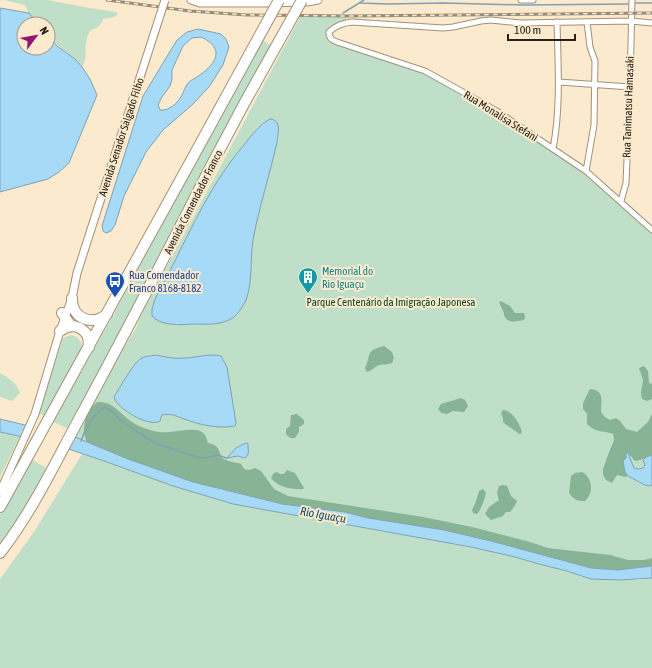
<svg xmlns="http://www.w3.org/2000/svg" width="652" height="668" viewBox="0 0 652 668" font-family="'Asap Condensed',sans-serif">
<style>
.green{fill:#bfdfc8}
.forest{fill:#87b494}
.water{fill:#a6daf7;stroke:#80a2b4;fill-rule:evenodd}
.pier{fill:#fbeace}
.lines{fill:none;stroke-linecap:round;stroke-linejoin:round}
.stream{stroke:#80a2b4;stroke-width:1.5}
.street-casing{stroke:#a19177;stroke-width:7}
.secondary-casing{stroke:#a19177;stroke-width:9}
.highway-casing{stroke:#a19177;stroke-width:12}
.street{stroke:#fff;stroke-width:5}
.secondary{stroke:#fff;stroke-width:7}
.highway{stroke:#fff;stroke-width:10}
.rail-casing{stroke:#978b77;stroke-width:3}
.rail{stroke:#fbeace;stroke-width:1.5;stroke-dasharray:4.5;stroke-linecap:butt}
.secondary-bridge-casing{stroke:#a19177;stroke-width:9;stroke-linecap:butt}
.highway-bridge-casing{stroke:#a19177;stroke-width:12;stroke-linecap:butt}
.secondary-bridge{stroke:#fff;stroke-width:7}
.highway-bridge{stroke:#fff;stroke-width:10}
.labels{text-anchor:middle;stroke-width:4;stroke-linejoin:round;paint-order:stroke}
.street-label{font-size:11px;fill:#262016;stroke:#fbeace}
.culture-label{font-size:11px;fill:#0d838f;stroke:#fbeace;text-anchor:start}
.transit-label{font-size:11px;fill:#164399;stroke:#fbeace;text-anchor:start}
.park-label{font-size:11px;fill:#0b4223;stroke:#fbeace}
.water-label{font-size:12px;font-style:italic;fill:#0f506c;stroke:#fbeace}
</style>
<rect width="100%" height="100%" fill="#fbeace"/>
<!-- green -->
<path class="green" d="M4 0H48L90 8 116 12 118 14 115 17 103 19C101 26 98 28 91 30 90 32 87 35 87 38 84 48 88 59 82 67 72 55 58 47 48 36V24H38L29 13 25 5Z
M300 17H346V20C336 22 328 26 326 36L328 41 333 44 350 48 427 74 500 116 555 152 589 177 652 234V566L534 552 491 541 282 504 193 482 128 459 75 437 94 404 120 354 137 326 140 317Z
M262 40 272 46 198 182 69 429 53 422 114 314 196 159Z
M70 335C78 336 82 341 82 349L45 416 38 413 63 338Z
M0 373C9 378 17 383 20 393L12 401 0 397Z
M0 432 20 436 0 477Z
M82 454 107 462 173 486 233 504 471 547 515 557 539 564 567 571 639 580 652 578V668H0V579L34 532Z
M31 459 48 469 11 530 0 545V515Z"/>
<!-- forest -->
<path class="forest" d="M501 301 510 306 515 313H524L525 317 524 320C517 321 509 324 505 317 503 314 505 314 503 311 502 308 500 305 499 302Z
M384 346 392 352 394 358 392 363C387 365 383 364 379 365 374 367 372 371 367 372L365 368C372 353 365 351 384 346Z
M644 366 648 371 649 383 652 384V399L647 401 642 399C640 390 642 389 643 381 643 378 640 372 639 368Z
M590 389C605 390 601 401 601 412L605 417 610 420 616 418 620 421 626 429 637 432 648 422 652 414V455L640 460 635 461 628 453 626 452 625 472 628 476 625 477 617 475 612 483 606 480 603 475V469L608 455 614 440 613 434C602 430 596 433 587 424V414L583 409V403Z
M461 398 465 400 468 406 464 412 453 411 447 414 441 413 438 409 441 404Z
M101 402C113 403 119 412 128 419 138 427 148 430 159 432 170 434 193 426 202 432 205 434 207 439 208 443 219 446 218 448 222 458 228 462 235 462 241 464L244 469 249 470 255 468 261 471 274 489 288 496 423 517 472 527 530 542 548 548 610 555 628 560H644L652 558V566L618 570 591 568 491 541 444 530 368 518 345 512 282 504 193 482 128 459 87 442C81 433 85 410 95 404 96 402 99 402 101 402Z
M503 410C512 410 521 425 522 433L519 434C514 429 507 426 503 422V418L501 413Z
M297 414 304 420V424L299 427V432L295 438H290L286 434V429L290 426 291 415Z
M287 470 295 473 304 488 303 489C293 490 277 487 271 478L273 474 276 472 281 474H284Z
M582 472C593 478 594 493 585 501 577 501 574 500 569 493L571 476 575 473Z
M503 485 507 486 511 496 517 501 514 507 510 512H506L503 516 491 520 485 514 489 507 499 500 497 493 499 486Z
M483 489 486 493C485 498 481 510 477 514L473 513 472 510 475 504 479 491Z"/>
<!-- water -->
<path class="water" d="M0 8 29 13 38 24H24V48H48V36L57 46 75 59 82 67 90 79 97 95 69 163 59 172 48 179 0 192Z
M198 29 221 34 226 39 229 47 223 65 209 87 192 105 163 130 146 152 124 196 115 225 111 231 106 233 103 231 102 226 143 96 177 40 187 32ZM201 37C227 49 215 65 197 77 194 79 191 80 189 82 185 86 184 91 182 95 178 103 169 111 160 110L158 105 162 97 170 86 172 79V70L183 46 192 38Z
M270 119C282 120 278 133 277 142 270 174 259 207 253 240 250 259 253 281 246 300 243 306 239 313 234 317 222 326 206 324 192 324 180 325 161 326 152 316V309L155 299C184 247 205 190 244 145 251 136 259 125 270 119Z
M156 355C165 357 174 359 184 358 196 358 209 353 221 356L227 367 236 423 235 426C218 429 200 425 184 419 176 416 171 413 162 415L160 421C149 428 116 408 114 397 119 389 133 364 140 359 144 356 150 356 156 355Z
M0 419 75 437 128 459 193 482 282 504 345 512 368 518 444 530 491 541 591 568 618 570 652 566V578L620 580 591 579 567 571 539 564 515 557 471 547 233 504 173 486 107 462 51 443 0 432Z
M246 443 248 444C248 451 250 456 244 458L238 456 227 458 236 448Z
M626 452 628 453 634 468 638 469 643 468 645 465 643 460 646 457 652 455V485L650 486 645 485 628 476 625 472 623 461 626 458Z"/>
<!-- pier -->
<path class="pier" d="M27 424 39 427 71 434 63 449 20 438Z"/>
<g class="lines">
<!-- stream -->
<path class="stream" d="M360 3 388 4 443 3 524 5 628 4
M635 3H652
M343 13 364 0
M81 441C86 427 92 415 105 407L113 412 119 419 131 428 157 444 196 457 205 458 217 455 227 458"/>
<defs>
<path id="street" d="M521 0H533
M652 23 631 21 521 23 491 20 481 21 453 27 443 28 352 22C343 23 336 25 329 32 329 40 334 41 340 43L425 71 495 110 586 171 652 230
M559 82 630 87
M553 149C561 107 558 64 557 22
M586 171 594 125 595 61 590 47 587 22
M621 201 626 183 630 87 632 0"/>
<path id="secondary" d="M191 0 200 3H263L307 2 318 0
M0 492 35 414 60 331 72 298 77 273 123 130"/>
<path id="highway" d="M72 298C71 318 92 327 107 314
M62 313 71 326
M60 331C70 323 81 325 88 336L89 347
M0 507 193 157
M0 553C32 512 54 465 79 419 124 336 168 251 211 166"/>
</defs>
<!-- street casing -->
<use href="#street" class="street-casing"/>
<!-- secondary casing -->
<use href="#secondary" class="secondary-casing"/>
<!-- highway casing -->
<use href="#highway" class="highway-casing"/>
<!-- street -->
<use href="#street" class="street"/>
<!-- secondary -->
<use href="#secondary" class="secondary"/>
<!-- highway -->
<use href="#highway" class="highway"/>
<defs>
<path id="rail" d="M107 0 190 11 247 15 350 16 652 13"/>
</defs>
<!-- rail casing -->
<use href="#rail" class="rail-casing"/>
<!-- rail -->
<use href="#rail" class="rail"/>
<defs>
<path id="secondary-bridge" d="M123 130 165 0"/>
<path id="highway-bridge" d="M193 157 279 0
M211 166 245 102 302 0"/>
</defs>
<!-- secondary-bridge casing -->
<use href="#secondary-bridge" class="secondary-bridge-casing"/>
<!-- highway-bridge casing -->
<use href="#highway-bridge" class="highway-bridge-casing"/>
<!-- secondary-bridge -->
<use href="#secondary-bridge" class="secondary-bridge"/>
<!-- highway-bridge -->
<use href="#highway-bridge" class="highway-bridge"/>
</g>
<!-- icons -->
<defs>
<symbol id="building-pin" viewBox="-11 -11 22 30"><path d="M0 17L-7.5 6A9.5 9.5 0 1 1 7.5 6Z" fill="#0f9aa8" stroke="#fbeace"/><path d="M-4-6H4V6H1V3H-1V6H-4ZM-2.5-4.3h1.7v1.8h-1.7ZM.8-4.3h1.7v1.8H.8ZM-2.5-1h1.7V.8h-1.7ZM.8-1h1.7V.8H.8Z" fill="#fff"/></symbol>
<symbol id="bus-pin" viewBox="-11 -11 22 30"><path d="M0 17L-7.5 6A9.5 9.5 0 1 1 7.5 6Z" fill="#1a4fb4" stroke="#fbeace"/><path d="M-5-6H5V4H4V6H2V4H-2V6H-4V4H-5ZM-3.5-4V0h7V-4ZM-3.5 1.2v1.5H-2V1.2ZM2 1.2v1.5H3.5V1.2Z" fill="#fff"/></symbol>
</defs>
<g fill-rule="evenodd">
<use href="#building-pin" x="297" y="266" width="22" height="30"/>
<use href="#bus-pin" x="104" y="270" width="22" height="30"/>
</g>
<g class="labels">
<!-- street labels -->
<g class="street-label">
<text transform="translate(628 107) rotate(-88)" y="4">Rua Tanimatsu Hamasaki</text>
<text transform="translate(501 116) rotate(32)" y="4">Rua Monalisa Stefani</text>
<text transform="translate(121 137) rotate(-72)" y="4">Avenida Senador Salgado Filho</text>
<text transform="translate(193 202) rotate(-63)" y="4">Avenida Comendador Franco</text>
</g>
<!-- culture labels -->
<g class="culture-label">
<text x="322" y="275">Memorial do<tspan x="322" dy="13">Rio Iguaçu</tspan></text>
</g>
<!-- transit labels -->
<g class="transit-label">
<text x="129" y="279">Rua Comendador<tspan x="129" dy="13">Franco 8168-8182</tspan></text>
</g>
<!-- park labels -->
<g class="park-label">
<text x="391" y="306">Parque Centenário da Imigração Japonesa</text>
</g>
<!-- water labels -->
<g class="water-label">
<text transform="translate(323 515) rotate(10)" y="4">Rio Iguaçu</text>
</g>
</g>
<!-- north arrow -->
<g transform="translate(36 36) rotate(58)"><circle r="19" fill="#fbeace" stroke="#a69984"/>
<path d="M0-3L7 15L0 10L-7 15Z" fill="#94156e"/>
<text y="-6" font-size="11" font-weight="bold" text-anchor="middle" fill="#262016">N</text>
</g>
<!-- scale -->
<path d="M508 34v6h67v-6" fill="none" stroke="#262016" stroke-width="2"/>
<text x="514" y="34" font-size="12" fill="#262016" stroke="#fbeace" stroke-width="3" paint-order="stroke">100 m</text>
</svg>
